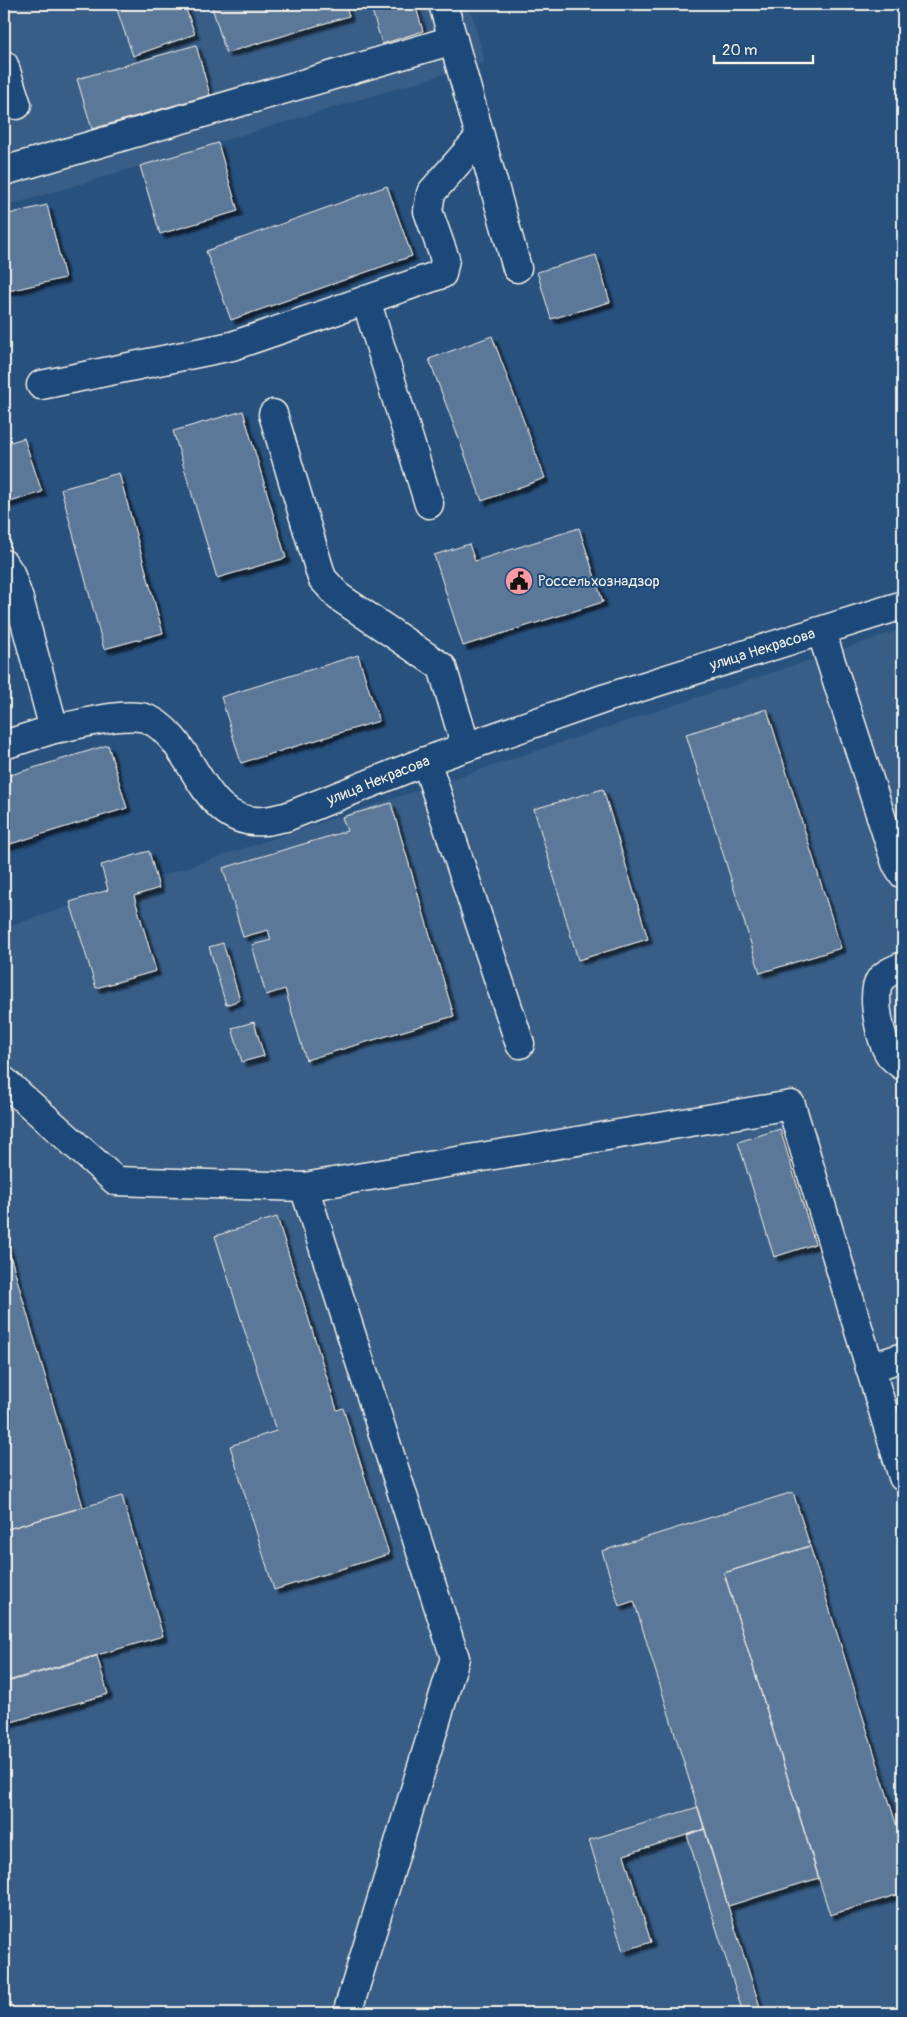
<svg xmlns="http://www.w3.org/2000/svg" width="907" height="2017" viewBox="0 0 907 2017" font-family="Pangolin,sans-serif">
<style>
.built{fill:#375d86}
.building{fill:#5b7899;stroke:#f4f1e8;filter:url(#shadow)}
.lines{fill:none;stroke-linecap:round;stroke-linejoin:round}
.minor-casing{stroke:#f4f1e8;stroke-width:31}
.minor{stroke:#1f4a7a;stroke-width:28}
.labels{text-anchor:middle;stroke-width:4;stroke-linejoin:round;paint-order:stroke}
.poi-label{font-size:15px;fill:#f4f1e8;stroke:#1f4a7a;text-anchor:start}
.street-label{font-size:15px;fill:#f4f1e8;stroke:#1f4a7a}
</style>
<defs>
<filter id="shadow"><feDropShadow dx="4.5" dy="4.5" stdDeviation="1" flood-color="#0009"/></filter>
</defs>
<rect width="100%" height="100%" fill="#28517e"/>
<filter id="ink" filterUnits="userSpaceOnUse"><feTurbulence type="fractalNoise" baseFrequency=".02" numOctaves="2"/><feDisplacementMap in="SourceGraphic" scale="10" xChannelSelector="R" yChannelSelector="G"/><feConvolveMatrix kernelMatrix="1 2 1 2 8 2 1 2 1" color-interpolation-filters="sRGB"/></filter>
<g filter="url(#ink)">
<!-- built -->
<path class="built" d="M4 4H469L485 62 4 207Z
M903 629V2013H4V928Z"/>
<!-- building -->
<path class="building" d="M115 4H184L195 34 133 56Z
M211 4H345L349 16 226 53Z
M370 4H415L423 31 382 44Z
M196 45 210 95 92 129 77 79Z
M218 143 238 211 160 234 140 166Z
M387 186 412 256 231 320 206 251Z
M47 205 65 278 4 292V215Z
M596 255 610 302 551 319 537 272Z
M492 336 545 478 482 501 429 359Z
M243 411 286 558 217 578 173 431Z
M24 438 42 492 4 504V444Z
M119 473 163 633 104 649 61 489Z
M579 528 603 602 463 646 434 555 469 544 475 561Z
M358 655 379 721 241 763 221 697Z
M767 709 841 948 760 973 686 734Z
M108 745 127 808 4 846V777Z
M603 789 648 939 578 960 534 809Z
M391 803 454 1016 306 1060 285 989 266 995 252 945 271 940 268 930 243 937 223 868 347 831 342 817Z
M149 851 159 888 134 896 156 971 96 988 70 902 108 890 101 865Z
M223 943 240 1000 226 1005 209 947Z
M254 1022 264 1056 242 1062 232 1028Z
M780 1129 815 1244 774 1257 738 1142Z
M277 1217 337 1410 343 1408 389 1554 274 1590 230 1446 276 1431 215 1236Z
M4 1234 83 1507 4 1530Z
M793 1492 810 1546 724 1573 819 1878 728 1906 634 1601 619 1606 602 1551Z
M122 1496 163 1636 4 1682V1530Z
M810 1546 903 1846V1893L830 1915 724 1573Z
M97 1656 108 1694 8 1723 4 1707V1683Z
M698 1807 705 1829 624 1855 651 1942 623 1951 589 1840Z
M705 1829 728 1906 762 2013H743L687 1835Z"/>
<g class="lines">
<defs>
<g id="minor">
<path d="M443 4 517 268"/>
<path d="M4 65 17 105"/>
<path d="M4 171 453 40"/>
<path d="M366 300 429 504"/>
<path d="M41 385 232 346 442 274 445 259 428 211 431 193 480 137"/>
<path d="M273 414 322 578 339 597 442 667 466 747"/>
<path id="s1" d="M4 564 10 573 19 599 54 729C79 725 122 712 145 718 155 721 165 730 172 738 199 769 212 825 263 821 271 821 278 818 286 817L426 761 606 698 903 605"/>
<path d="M821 631 896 863 903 874"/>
<path d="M4 745 54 729"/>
<path d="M426 761 520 1044"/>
<path d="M903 966C896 969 885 973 880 980 870 994 881 1044 891 1056 894 1059 899 1063 903 1066"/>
<path d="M4 1081 116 1181 304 1187 455 1658 349 2007"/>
<path d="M304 1187 791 1105 903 1477"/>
<path d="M870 1368 903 1357"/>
</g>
</defs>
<!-- minor casing -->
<use href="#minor" class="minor-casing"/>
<!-- minor -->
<use href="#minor" class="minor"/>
</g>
</g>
<!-- icons -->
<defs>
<symbol id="civic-disc" viewBox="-11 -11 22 22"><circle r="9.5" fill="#ff9aa2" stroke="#1f4a7a"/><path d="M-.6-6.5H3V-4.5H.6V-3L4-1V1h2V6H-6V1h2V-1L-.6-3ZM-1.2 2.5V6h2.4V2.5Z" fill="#111"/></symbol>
</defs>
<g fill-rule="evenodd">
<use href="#civic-disc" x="503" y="565" width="32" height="32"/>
</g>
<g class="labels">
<!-- poi labels -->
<g class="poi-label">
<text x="538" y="586">Россельхознадзор</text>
</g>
<!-- street labels -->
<g class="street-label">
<text dy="5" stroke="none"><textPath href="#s1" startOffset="958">улица Некрасова</textPath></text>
<text dy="5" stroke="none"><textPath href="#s1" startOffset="552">улица Некрасова</textPath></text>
</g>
</g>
<!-- margin -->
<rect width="907" height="2017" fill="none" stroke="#1f4a7a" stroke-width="20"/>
<rect x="10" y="10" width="887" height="1997" fill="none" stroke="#f4f1e8" stroke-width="2" filter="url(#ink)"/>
<!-- scale -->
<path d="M714 55v8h99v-8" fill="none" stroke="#f4f1e8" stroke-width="2.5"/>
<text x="722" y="55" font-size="15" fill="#f4f1e8" stroke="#1f4a7a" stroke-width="4" paint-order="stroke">20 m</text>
</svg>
